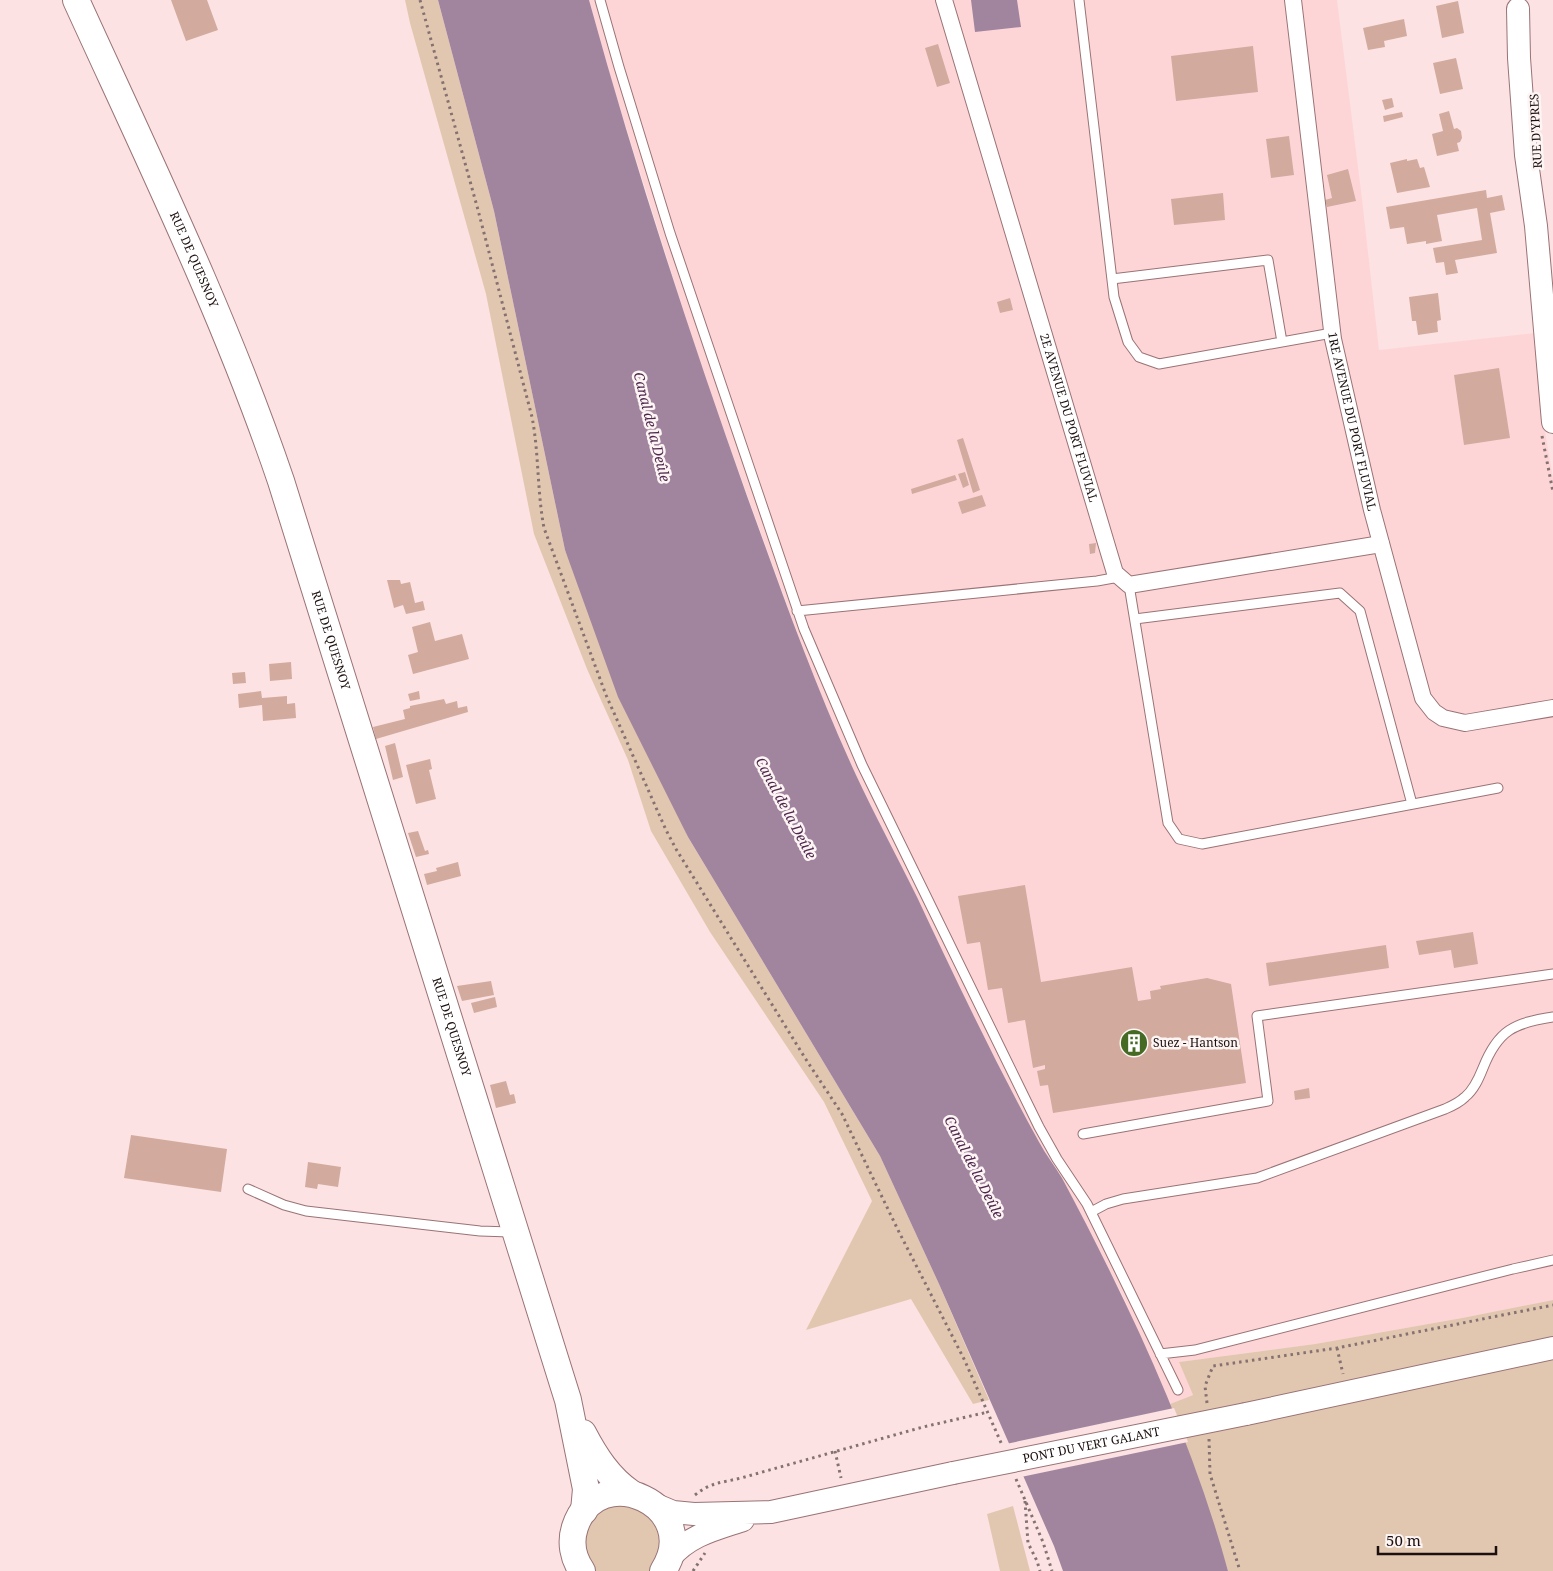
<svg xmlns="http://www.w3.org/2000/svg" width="1553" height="1571" viewBox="0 0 1553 1571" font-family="'Noto Serif',serif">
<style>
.built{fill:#fed5d7}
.green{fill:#e2c7b0}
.water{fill:#a1859f}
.pier{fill:#fce2e3}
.building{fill:#d2ab9e}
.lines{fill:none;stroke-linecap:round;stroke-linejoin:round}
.service-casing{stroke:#997375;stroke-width:11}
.minor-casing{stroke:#997375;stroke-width:18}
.secondary-casing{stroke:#997375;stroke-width:24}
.primary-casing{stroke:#997375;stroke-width:28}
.path{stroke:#847171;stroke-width:3;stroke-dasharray:2.5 4;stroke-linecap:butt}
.service{stroke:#fff;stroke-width:9}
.minor{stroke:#fff;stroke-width:16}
.secondary{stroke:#fff;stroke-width:22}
.primary{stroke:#fff;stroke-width:26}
.secondary-bridge-casing{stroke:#997375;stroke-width:24;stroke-linecap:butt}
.secondary-bridge{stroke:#fff;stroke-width:22}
.labels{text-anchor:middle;stroke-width:5;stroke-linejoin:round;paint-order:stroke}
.street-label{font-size:12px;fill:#1c0f0f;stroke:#fdf4f4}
.poi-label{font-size:12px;fill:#1c0f0f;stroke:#fdf4f4;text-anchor:start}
.water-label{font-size:14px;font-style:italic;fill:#4d274c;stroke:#fdf4f4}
</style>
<rect width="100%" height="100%" fill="#fce2e3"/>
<!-- built -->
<path class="built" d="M589 0H1337L1362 199 1379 350 1536 333 1542 414 1553 478V1300L1462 1318 1315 1344 1180 1362 1193 1395 1170 1404 1114 1283 1131 1312 1059 1173 1041 1147 976 1022 916 896 856 776 812 674 703 373 610 76Z"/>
<!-- green -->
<path class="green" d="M405 0H438L494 211 565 550 688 837 880 1156 939 1284 989 1400 973 1404 911 1299 806 1330 872 1201 824 1102 710 932 651 831 628 760 587 669 534 534 486 294 410 23Z
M1553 1300V1571H1228L1196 1471 1170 1404 1193 1395 1179 1362 1315 1344 1462 1318Z
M616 1504 651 1514 663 1542 651 1571H595L588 1561 584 1537 594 1515Z
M1013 1506 1030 1571H1000L987 1514Z"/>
<!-- water -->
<path class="water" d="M438 0H589C635 167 689 333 747 496 781 590 814 684 856 775 875 816 897 856 917 897 956 980 995 1062 1039 1142 1046 1155 1055 1166 1062 1178 1128 1302 1191 1435 1228 1571H1063L1054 1546 939 1284 880 1156 688 837 618 697 565 550 494 211Z
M971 0H1017L1021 27 975 32Z"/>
<!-- pier -->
<path class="pier" d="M1174 1408 1188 1442 1021 1477 1006 1444Z"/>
<!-- building -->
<path class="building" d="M171 0H207L218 30 186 41Z
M1458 1 1464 33 1442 38 1436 6Z
M1404 19 1407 36 1384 41 1385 47 1368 50 1363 28Z
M938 44 950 83 937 87 925 48Z
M1253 46 1258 92 1176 101 1171 56Z
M1456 58 1463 89 1440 94 1433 63Z
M1392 98 1394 107 1385 110 1382 100Z
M1449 111 1454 129 1457 128 1461 131 1462 138 1460 142 1457 143 1459 151 1437 156 1432 134 1443 131 1439 114Z
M1402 112 1403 117 1384 122 1383 116Z
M1289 136 1294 175 1271 178 1266 139Z
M1407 159V161L1417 159 1420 168 1424 167 1430 187 1397 193 1390 163Z
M1348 169 1356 201 1327 207 1325 200 1332 198 1327 175Z
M1486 190 1487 198 1502 195 1505 210 1490 213 1497 253 1455 260 1458 273 1446 275 1444 262 1436 263 1433 248 1482 240 1477 208 1437 215 1442 241 1426 244V241L1407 244 1404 227 1390 229 1386 207Z
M1223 193 1225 220 1174 225 1171 199Z
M1438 293 1441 320 1437 321 1438 332 1418 335 1416 321H1412L1409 297Z
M1010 298 1013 310 1000 313 997 302Z
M1499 368 1510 438 1464 445 1454 375Z
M963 438 980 490 973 493 957 440Z
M965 472 969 485 963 488 958 474Z
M955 475 957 480 912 494 911 489Z
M982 495 986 506 962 514 958 502Z
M1096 543 1095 553 1090 554 1089 544Z
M387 580H400L401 584 410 582 415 603 423 601 425 610 406 614 403 605 394 608Z
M430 622 435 641 462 634 469 659 413 674 408 655 418 652 412 627Z
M291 662 292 679 270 681 269 664Z
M245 672 246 683 233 684 232 673Z
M261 691 262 698 287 696V704L295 703 296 718 263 721 262 705 239 708 238 694Z
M419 691 420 699 410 701 408 694Z
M444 699 446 704 457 701 458 708 467 706 468 712 376 739 373 727 405 719 403 710 410 708V706Z
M395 743 403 777 393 780 385 746Z
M430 759 432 769 429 770 436 799 416 804 406 765Z
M418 831 425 851 428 850 429 854 416 857 408 833Z
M458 862 461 876 427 885 424 874 437 871 436 868Z
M1025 885 1041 982 1132 967 1138 1001 1151 999 1150 991 1161 989 1160 986 1207 978 1231 984 1246 1083 1053 1113 1048 1085 1040 1086 1037 1071 1045 1069V1065L1033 1068 1025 1020 1008 1023 1002 988 988 990 980 942 967 944 958 896Z
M1473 932 1478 964 1454 968 1451 950 1419 955 1416 941Z
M1386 945 1389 968 1269 986 1266 963Z
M491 981 494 995 462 1001 457 986Z
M495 997 497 1007 474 1013 471 1003Z
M506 1081 510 1095 514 1094 516 1103 496 1108 490 1085Z
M1309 1088 1310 1098 1295 1100 1294 1091Z
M131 1135 227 1149 221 1192 124 1178Z
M308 1162 341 1167 338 1187 318 1184 317 1189 305 1187Z"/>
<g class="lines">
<defs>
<path id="service" d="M600 0 619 67 670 233 804 629 862 765 1039 1127 1057 1159 1087 1204 1178 1390
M1079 0 1114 297 1128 342 1139 357 1159 364 1332 333
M1112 279 1268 260 1282 342
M1129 585 1168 823 1179 839 1202 844 1498 788
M797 611 1097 581 1119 577
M1135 619 1340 593 1360 611 1412 804
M1083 1134 1268 1101 1257 1016 1553 974
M248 1189 284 1205 306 1211 480 1231 513 1232
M1091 1212 1106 1204 1123 1199 1257 1178 1445 1109C1452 1106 1460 1102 1465 1097 1474 1090 1479 1078 1483 1068 1498 1030 1514 1023 1553 1017
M1160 1354 1195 1350 1513 1269 1553 1260"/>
<g id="minor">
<path id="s1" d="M944 0 1115 573 1129 585 1381 544"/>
<path id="s2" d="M1293 0 1333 339 1372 510 1423 698 1434 712 1443 718 1465 723 1553 708"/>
</g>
<path id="secondary" d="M1518 9 1519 58 1526 155 1536 226 1553 422
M1246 1414 1553 1348
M654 1504 673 1512 694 1514 771 1512 953 1473
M670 1558C689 1535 716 1529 743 1520"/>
<g id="primary">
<path id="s3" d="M76 0C148 158 225 316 281 481L568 1400 586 1489 584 1511"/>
<path d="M583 1433C595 1456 609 1478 631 1493"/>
<path d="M582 1571C573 1558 570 1542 575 1527 598 1457 705 1506 663 1571"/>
</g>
</defs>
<!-- service casing -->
<use href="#service" class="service-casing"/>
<!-- minor casing -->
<use href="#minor" class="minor-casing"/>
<!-- secondary casing -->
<use href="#secondary" class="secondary-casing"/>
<!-- primary casing -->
<use href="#primary" class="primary-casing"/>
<!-- path -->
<path class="path" d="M420 0 478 210 532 417C539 453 537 491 544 528L606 695 666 830 676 849 805 1058 842 1114 898 1230 965 1361 1002 1445
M1542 436 1553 492
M1337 1348 1343 1374
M1207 1403 1205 1386 1213 1366 1337 1348 1553 1305
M1209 1439 1210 1474 1240 1571
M835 1451 841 1478
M1016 1479 1043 1542 1052 1571
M695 1495C711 1482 721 1483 741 1478L923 1427 988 1412
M1025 1501 1028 1543 1037 1561 1040 1571
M693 1571 705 1553"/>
<!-- service -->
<use href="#service" class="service"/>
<!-- minor -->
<use href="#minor" class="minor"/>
<!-- secondary -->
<use href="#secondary" class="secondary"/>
<!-- primary -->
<use href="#primary" class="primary"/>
<defs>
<g id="secondary-bridge">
<path id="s4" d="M953 1473 1246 1414"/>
</g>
</defs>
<!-- secondary-bridge casing -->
<use href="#secondary-bridge" class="secondary-bridge-casing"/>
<!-- secondary-bridge -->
<use href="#secondary-bridge" class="secondary-bridge"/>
</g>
<!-- icons -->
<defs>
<symbol id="building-disc" viewBox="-11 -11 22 22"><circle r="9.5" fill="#456a23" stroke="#fdf4f4"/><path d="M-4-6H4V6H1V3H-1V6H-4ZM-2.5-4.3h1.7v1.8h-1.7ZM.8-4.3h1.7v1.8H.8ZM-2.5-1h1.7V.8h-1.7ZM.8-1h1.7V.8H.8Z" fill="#fff"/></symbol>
</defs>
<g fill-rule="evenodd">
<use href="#building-disc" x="1118" y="1027" width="32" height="32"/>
</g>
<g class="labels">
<!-- street labels -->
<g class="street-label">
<text transform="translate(1536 131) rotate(-93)" y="4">RUE D'YPRES</text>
<text dy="4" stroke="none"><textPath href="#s3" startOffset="285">RUE DE QUESNOY</textPath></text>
<text dy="4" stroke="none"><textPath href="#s1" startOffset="436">2E AVENUE DU PORT FLUVIAL</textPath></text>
<text dy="4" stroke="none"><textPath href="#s2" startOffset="426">1RE AVENUE DU PORT FLUVIAL</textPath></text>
<text dy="4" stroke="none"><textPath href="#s3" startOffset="690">RUE DE QUESNOY</textPath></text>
<text dy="4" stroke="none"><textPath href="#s3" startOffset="1095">RUE DE QUESNOY</textPath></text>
<text dy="4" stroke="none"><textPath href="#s4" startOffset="141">PONT DU VERT GALANT</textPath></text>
</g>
<!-- poi labels -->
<g class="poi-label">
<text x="1153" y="1047">Suez - Hantson</text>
</g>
<!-- water labels -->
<g class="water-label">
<text transform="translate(652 427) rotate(76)" y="5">Canal de la Deûle</text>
<text transform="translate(786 808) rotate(62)" y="5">Canal de la Deûle</text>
<text transform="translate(974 1167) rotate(63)" y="5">Canal de la Deûle</text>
</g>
</g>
<!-- scale -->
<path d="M1378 1546v8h118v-8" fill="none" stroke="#1c0f0f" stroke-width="2.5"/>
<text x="1386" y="1546" font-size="15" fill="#1c0f0f" stroke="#fdf4f4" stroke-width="4" paint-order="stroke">50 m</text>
</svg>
